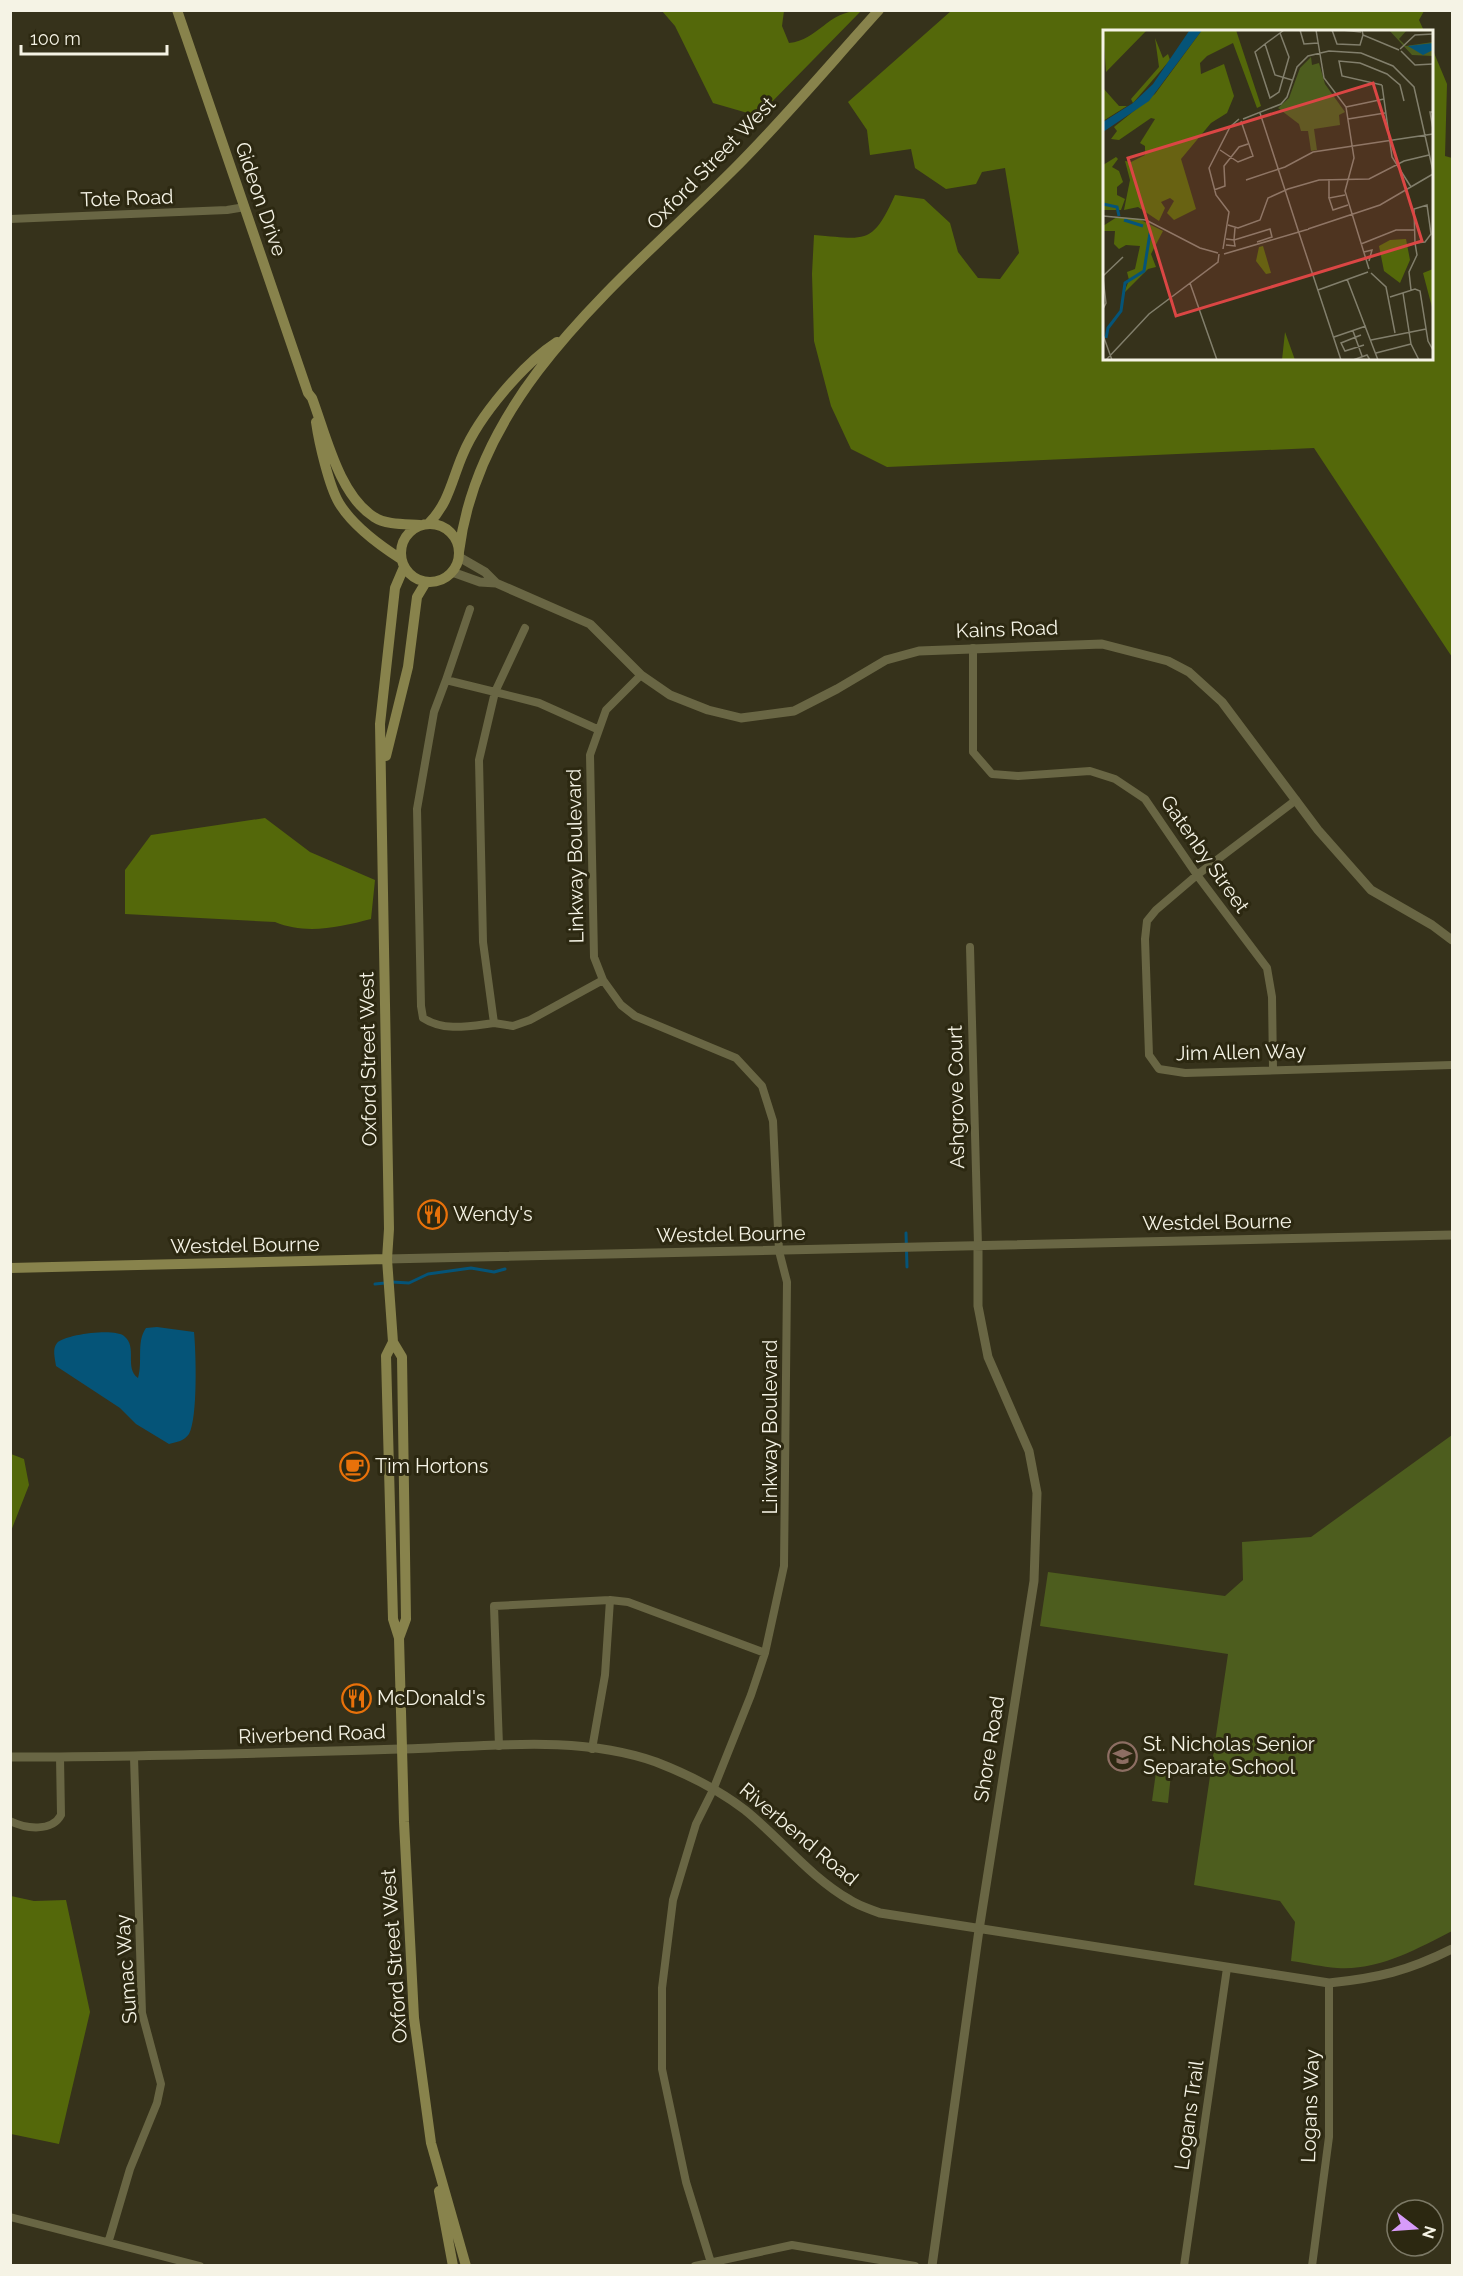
<svg xmlns="http://www.w3.org/2000/svg" width="1463" height="2276" viewBox="0 0 1463 2276" font-family="Raleway,sans-serif">
<style>
.green{fill:#4d5d1e}
.forest{fill:#54680a}
.water{fill:#055478}
.lines{fill:none;stroke-linecap:round;stroke-linejoin:round}
.stream{stroke:#055478;stroke-width:3}
.minor{stroke:#696644;stroke-width:8}
.tertiary{stroke:#696644;stroke-width:9}
.secondary{stroke:#88834c;stroke-width:10}
.labels{text-anchor:middle;stroke-width:6;stroke-linejoin:round;paint-order:stroke}
.street-label{font-size:20px;fill:#f5f3e5;stroke:#2c2811}
.poi-label{font-size:20px;fill:#f5f3e5;stroke:#2c2811;text-anchor:start}
.inset-river{fill:none;stroke:#055478;stroke-width:3}
.inset-road{fill:none;stroke:#827f6c;stroke-width:1.5}
.view{fill:#db4644;fill-opacity:0.15;stroke:#db4644;stroke-width:3}
.inset-edge{fill:none;stroke:#f5f3e5;stroke-width:3}
</style>
<rect width="100%" height="100%" fill="#36321b"/>
<!-- green -->
<path class="green" d="M1452 1435V1931C1417 1949 1378 1971 1337 1968 1322 1967 1306 1963 1291 1961L1295 1922 1280 1901 1194 1885 1228 1654 1040 1626 1048 1572 1225 1596 1243 1580 1242 1542 1311 1537Z
M1156 1772 1171 1774 1168 1803 1152 1801Z"/>
<!-- forest -->
<path class="forest" d="M662 11H784L782 26 789 43C819 40 828 10 861 11L758 116 713 103 675 26Z
M951 11H1424L1419 20 1424 31 1104 32V358H1432V48L1447 84 1445 156 1452 158V657L1314 448 887 467 851 449 831 406 814 341 812 274 814 235C866 239 872 246 895 195L924 199 950 223 958 252 978 278 1000 279 1019 253 1005 168 982 172 976 184 946 189 915 168 911 149 870 155 867 130 848 102Z
M265 818 310 852 375 880 371 919C340 927 306 935 275 922L125 914V870L151 835Z
M11 1454 24 1459 29 1485 11 1531Z
M11 1896 34 1901 66 1900 90 2012 59 2144 11 2134Z"/>
<!-- water -->
<path class="water" d="M157 1327 194 1332C196 1351 198 1418 189 1434 184 1441 177 1442 169 1444L136 1424 120 1408 56 1366C55 1358 52 1349 57 1343 66 1334 115 1328 124 1336 138 1347 124 1368 138 1378 143 1361 136 1342 146 1328Z"/>
<g class="lines">
<!-- stream -->
<path class="stream" d="M906 1233 907 1267
M392 1282 409 1283 428 1274 471 1268 494 1272 505 1269
M375 1284 385 1283"/>
<!-- minor -->
<path class="minor" d="M10 219 227 210 245 207
M525 628 495 692 539 703 597 729
M973 648V752L992 774 1018 776 1090 771 1115 779 1145 799 1197 875 1267 968 1272 997 1273 1068
M641 675 606 710 590 755 594 957 603 980 621 1005 635 1016 736 1058 762 1086 773 1121 779 1251 787 1282 784 1566 765 1653 751 1695 713 1790 696 1824 673 1900 662 1988V2069L686 2182 712 2266
M446 680 434 712 417 809 421 1006 423 1018C444 1032 470 1026 494 1023L483 942 479 760 495 692 446 680 470 609
M1296 800 1197 875 1156 910 1147 921 1145 939 1149 1055 1159 1069 1185 1073 1452 1065
M970 947 978 1246
M494 1023 513 1026 530 1020 603 980
M610 1600 628 1602 765 1653
M499 1746 494 1606 610 1600 605 1675 592 1749
M10 1821C26 1829 52 1832 61 1815L60 1757
M10 2217 200 2266
M109 2240 130 2169 157 2103 161 2084 142 2013 134 1757
M695 2266 792 2245 915 2266
M1184 2266 1227 1968
M1312 2266 1329 2137V1983"/>
<!-- tertiary -->
<path class="tertiary" d="M459 557 485 572 496 583
M452 572 480 582 496 583 590 624 641 675 670 695 708 710 741 718 794 711 837 689 886 660 919 651 1102 644 1168 661 1189 672 1222 702 1318 830 1371 890 1432 925 1452 940
M387 1259 1452 1235
M10 1757C142 1757 272 1753 403 1749 485 1747 577 1734 656 1762 687 1774 719 1790 745 1810 781 1839 810 1877 850 1900 859 1906 870 1909 880 1913L1329 1983C1378 1978 1408 1971 1452 1949
M932 2266 979 1930 1034 1581 1037 1493 1029 1451 988 1357 978 1306V1246"/>
<!-- secondary -->
<path class="secondary" d="M177 10 308 393 312 398C326 435 339 495 374 517 386 525 405 524 420 525
M316 422C319 443 329 486 339 503 353 526 379 545 401 559
M429 523C449 503 452 479 463 454 479 416 523 364 557 342
M401 553a29 29 0 1 1 58 0a29 29 0 1 1-58 0Z
M459 552C479 388 625 278 734 169 785 118 831 63 879 10
M386 756 408 667 417 597 426 582
M10 1268 387 1259
M393 1342 386 1356 393 1619 399 1638 404 1822 414 2018 431 2143 466 2266
M399 1638 406 1619 402 1357 393 1342 387 1259 389 1229 380 724 395 588 404 567
M439 2191 453 2266"/>
</g>
<!-- icons -->
<defs>
<symbol id="restaurant-ring" viewBox="-11 -11 22 22"><circle r="9.5" fill="#2c2811" stroke="#e8710a" stroke-width="1.5"/><path d="M-5-6h1v4h1v-4h1v4h1v-4h1v5L-1.5 .5V6h-2V.5L-5-1ZM5-6V6H3V1.5H1.5Q1.5-4 5-6Z" fill="#e8710a"/></symbol>
<symbol id="cafe-ring" viewBox="-11 -11 22 22"><circle r="9.5" fill="#2c2811" stroke="#e8710a" stroke-width="1.5"/><path d="M-5.5-4.5H6V0H3Q3 3.5 0 3.5H-2.5Q-5.5 3.5-5.5 0ZM3-3.2v2h1.7v-2ZM-6 4.5H4V6H-6Z" fill="#e8710a"/></symbol>
<symbol id="school-ring" viewBox="-11 -11 22 22"><circle r="9.5" fill="#2c2811" stroke="#8d6e63" stroke-width="1.5"/><path d="M0-5L7-2L0 1L-7-2ZM-4 1L0 2.5L4 1V4Q0 6-4 4Z" fill="#8d6e63"/></symbol>
</defs>
<g fill-rule="evenodd">
<use href="#restaurant-ring" x="416" y="1198" width="33" height="33"/>
<use href="#cafe-ring" x="338" y="1450" width="33" height="33"/>
<use href="#restaurant-ring" x="340" y="1682" width="33" height="33"/>
<use href="#school-ring" x="1106" y="1740" width="33" height="33"/>
</g>
<g class="labels">
<!-- street labels -->
<g class="street-label">
<text transform="translate(711 163) rotate(-46)" y="7">Oxford Street West</text>
<text transform="translate(127 198) rotate(-2)" y="7">Tote Road</text>
<text transform="translate(261 199) rotate(71)" y="7">Gideon Drive</text>
<text transform="translate(1007 629) rotate(-2)" y="7">Kains Road</text>
<text transform="translate(1205 854) rotate(55)" y="7">Gatenby Street</text>
<text transform="translate(575 856) rotate(-91)" y="7">Linkway Boulevard</text>
<text transform="translate(1241 1052) rotate(-1)" y="7">Jim Allen Way</text>
<text transform="translate(368 1059) rotate(-91)" y="7">Oxford Street West</text>
<text transform="translate(956 1097) rotate(-91)" y="7">Ashgrove Court</text>
<text transform="translate(1217 1222) rotate(-1)" y="7">Westdel Bourne</text>
<text transform="translate(731 1234) rotate(-1)" y="7">Westdel Bourne</text>
<text transform="translate(245 1245) rotate(-1)" y="7">Westdel Bourne</text>
<text transform="translate(770 1427) rotate(-90)" y="7">Linkway Boulevard</text>
<text transform="translate(312 1734) rotate(-2)" y="7">Riverbend Road</text>
<text transform="translate(989 1749) rotate(-81)" y="7">Shore Road</text>
<text transform="translate(799 1834) rotate(40)" y="7">Riverbend Road</text>
<text transform="translate(394 1956) rotate(-94)" y="7">Oxford Street West</text>
<text transform="translate(126 1969) rotate(-94)" y="7">Sumac Way</text>
<text transform="translate(1310 2106) rotate(-88)" y="7">Logans Way</text>
<text transform="translate(1189 2115) rotate(-82)" y="7">Logans Trail</text>
</g>
<!-- poi labels -->
<g class="poi-label">
<text x="453" y="1221">Wendy's</text>
<text x="375" y="1473">Tim Hortons</text>
<text x="377" y="1705">McDonald's</text>
<text x="1143" y="1751">St. Nicholas Senior<tspan x="1143" dy="23">Separate School</tspan></text>
</g>
</g>
<!-- overview -->
<g transform="translate(1103 30)">
<rect width="330" height="330" fill="#36321b"/>
<path d="M286 0H304L296 9 303 16 330 12V26L309 25ZM208 27 209 35 216 33 222 54 242 82 236 85 237 95 211 99 214 120 208 121 205 101H198L196 94 175 78 186 68 197 38Z" fill="#4d5d1e"/>
<path d="M0 0H44L3 42ZM99 0H133L158 76 154 78 130 13 104 26 97 33 98 44 121 34 131 66 124 83 108 93 78 129 93 179 71 190 64 183 71 171 67 168 58 172 62 178 56 191 35 177 21 180 27 150 22 131 28 132 42 125V116L37 113 52 89 48 88 16 110 8 109 14 101 11 97 52 64ZM52 8 60 28 65 24 67 30 30 73 28 69 56 37ZM0 58 16 76H24L0 91ZM13 127 15 129 9 137 16 141 20 152 14 157V165L22 169 18 180H1L0 135ZM14 187 36 189 60 201 48 224 53 237 45 239 21 263 26 250 24 242 32 239 37 216 23 215 16 219 11 214 12 201H0V196ZM303 209 307 230 297 253 281 241 276 216 287 210ZM160 216 168 243 163 244 153 231 156 217ZM330 239V281L320 243ZM182 302 192 330H179Z" fill="#54680a"/>
<path d="M99 0 46 71 0 102V92L30 73 50 54 86 1ZM330 13V20L320 25 305 16Z" fill="#055478"/>
<path class="inset-river" d="M0 174 14 177 16 186M21 190 40 196M3 308 5 298 18 281 22 253 41 241 47 203"/>
<path class="inset-road" d="M197 0 201 14 215 13M213 0 221 48 243 77 251 128 242 161 266 239M229 0 234 14 257 15 260 5M239 0 258 2M259 0 260 5 296 20M177 3 186 27 176 62 167 68 152 22 162 14 177 3 181 0M162 14 172 45 189 50M297 19 312 5 330 4M298 21 312 35 330 34M279 55 239 46 236 31 257 33 284 44 297 55 301 71M279 55 289 127 308 157M243 77 281 69M330 82H327L330 99M157 83 196 203M140 89 178 74 184 67 194 37 205 26 226 21 258 23 290 36 311 57 330 141M245 89 282 83M117 120 135 132 150 126 138 91M143 150 182 137 210 122 330 104M111 160 122 156 121 136 136 117 145 114M242 165 226 168 230 180 245 175M226 168V149M0 186 43 190 97 218 115 223M125 195 135 198 157 190 165 168 185 159 216 150 266 149 301 131 326 125M205 199 277 175 330 144M196 203 238 330M123 209 131 210 132 198M258 214 293 200H311M123 215 132 216 131 210 167 199 169 207 154 212M120 219 126 182 113 165 106 138 127 97 136 89M261 222 269 220 266 231M121 224 206 199M268 243 283 257 292 303M0 246 20 227M0 248 3 273 0 279M244 249 275 330M87 253 114 330M215 260 265 242M308 260 306 242 314 225 312 213 311 179 324 175 328 204 322 212 312 213M300 263 308 314 316 330M287 267 312 259 317 261 325 311 330 320M250 301 259 326M0 305 9 330M258 305 238 313 242 321 261 315M231 307 263 296M268 310 323 299M273 323 308 314M3 330 46 284 115 232 116 224M250 330 264 325 267 330"/>
<path class="view" d="M270 53 319 211 73 286 25 128Z"/>
<rect width="330" height="330" class="inset-edge"/>
</g>
<!-- border -->
<rect width="1463" height="2276" fill="none" stroke="#f5f3e5" stroke-width="24"/>
<!-- north arrow -->
<g transform="translate(1415 2228) rotate(107)"><circle r="28" fill="#2c2811" stroke="#7c7966" stroke-width="1.5"/>
<path d="M0-4.5L10 22L0 15L-10 22Z" fill="#d79bf9"/>
<text y="-9" font-size="16" font-weight="bold" text-anchor="middle" fill="#f5f3e5">N</text>
</g>
<!-- scale -->
<path d="M21 45v9h146v-9" fill="none" stroke="#f5f3e5" stroke-width="3"/>
<text x="30" y="45" font-size="18" fill="#f5f3e5" stroke="#2c2811" stroke-width="4.5" paint-order="stroke">100 m</text>
</svg>
